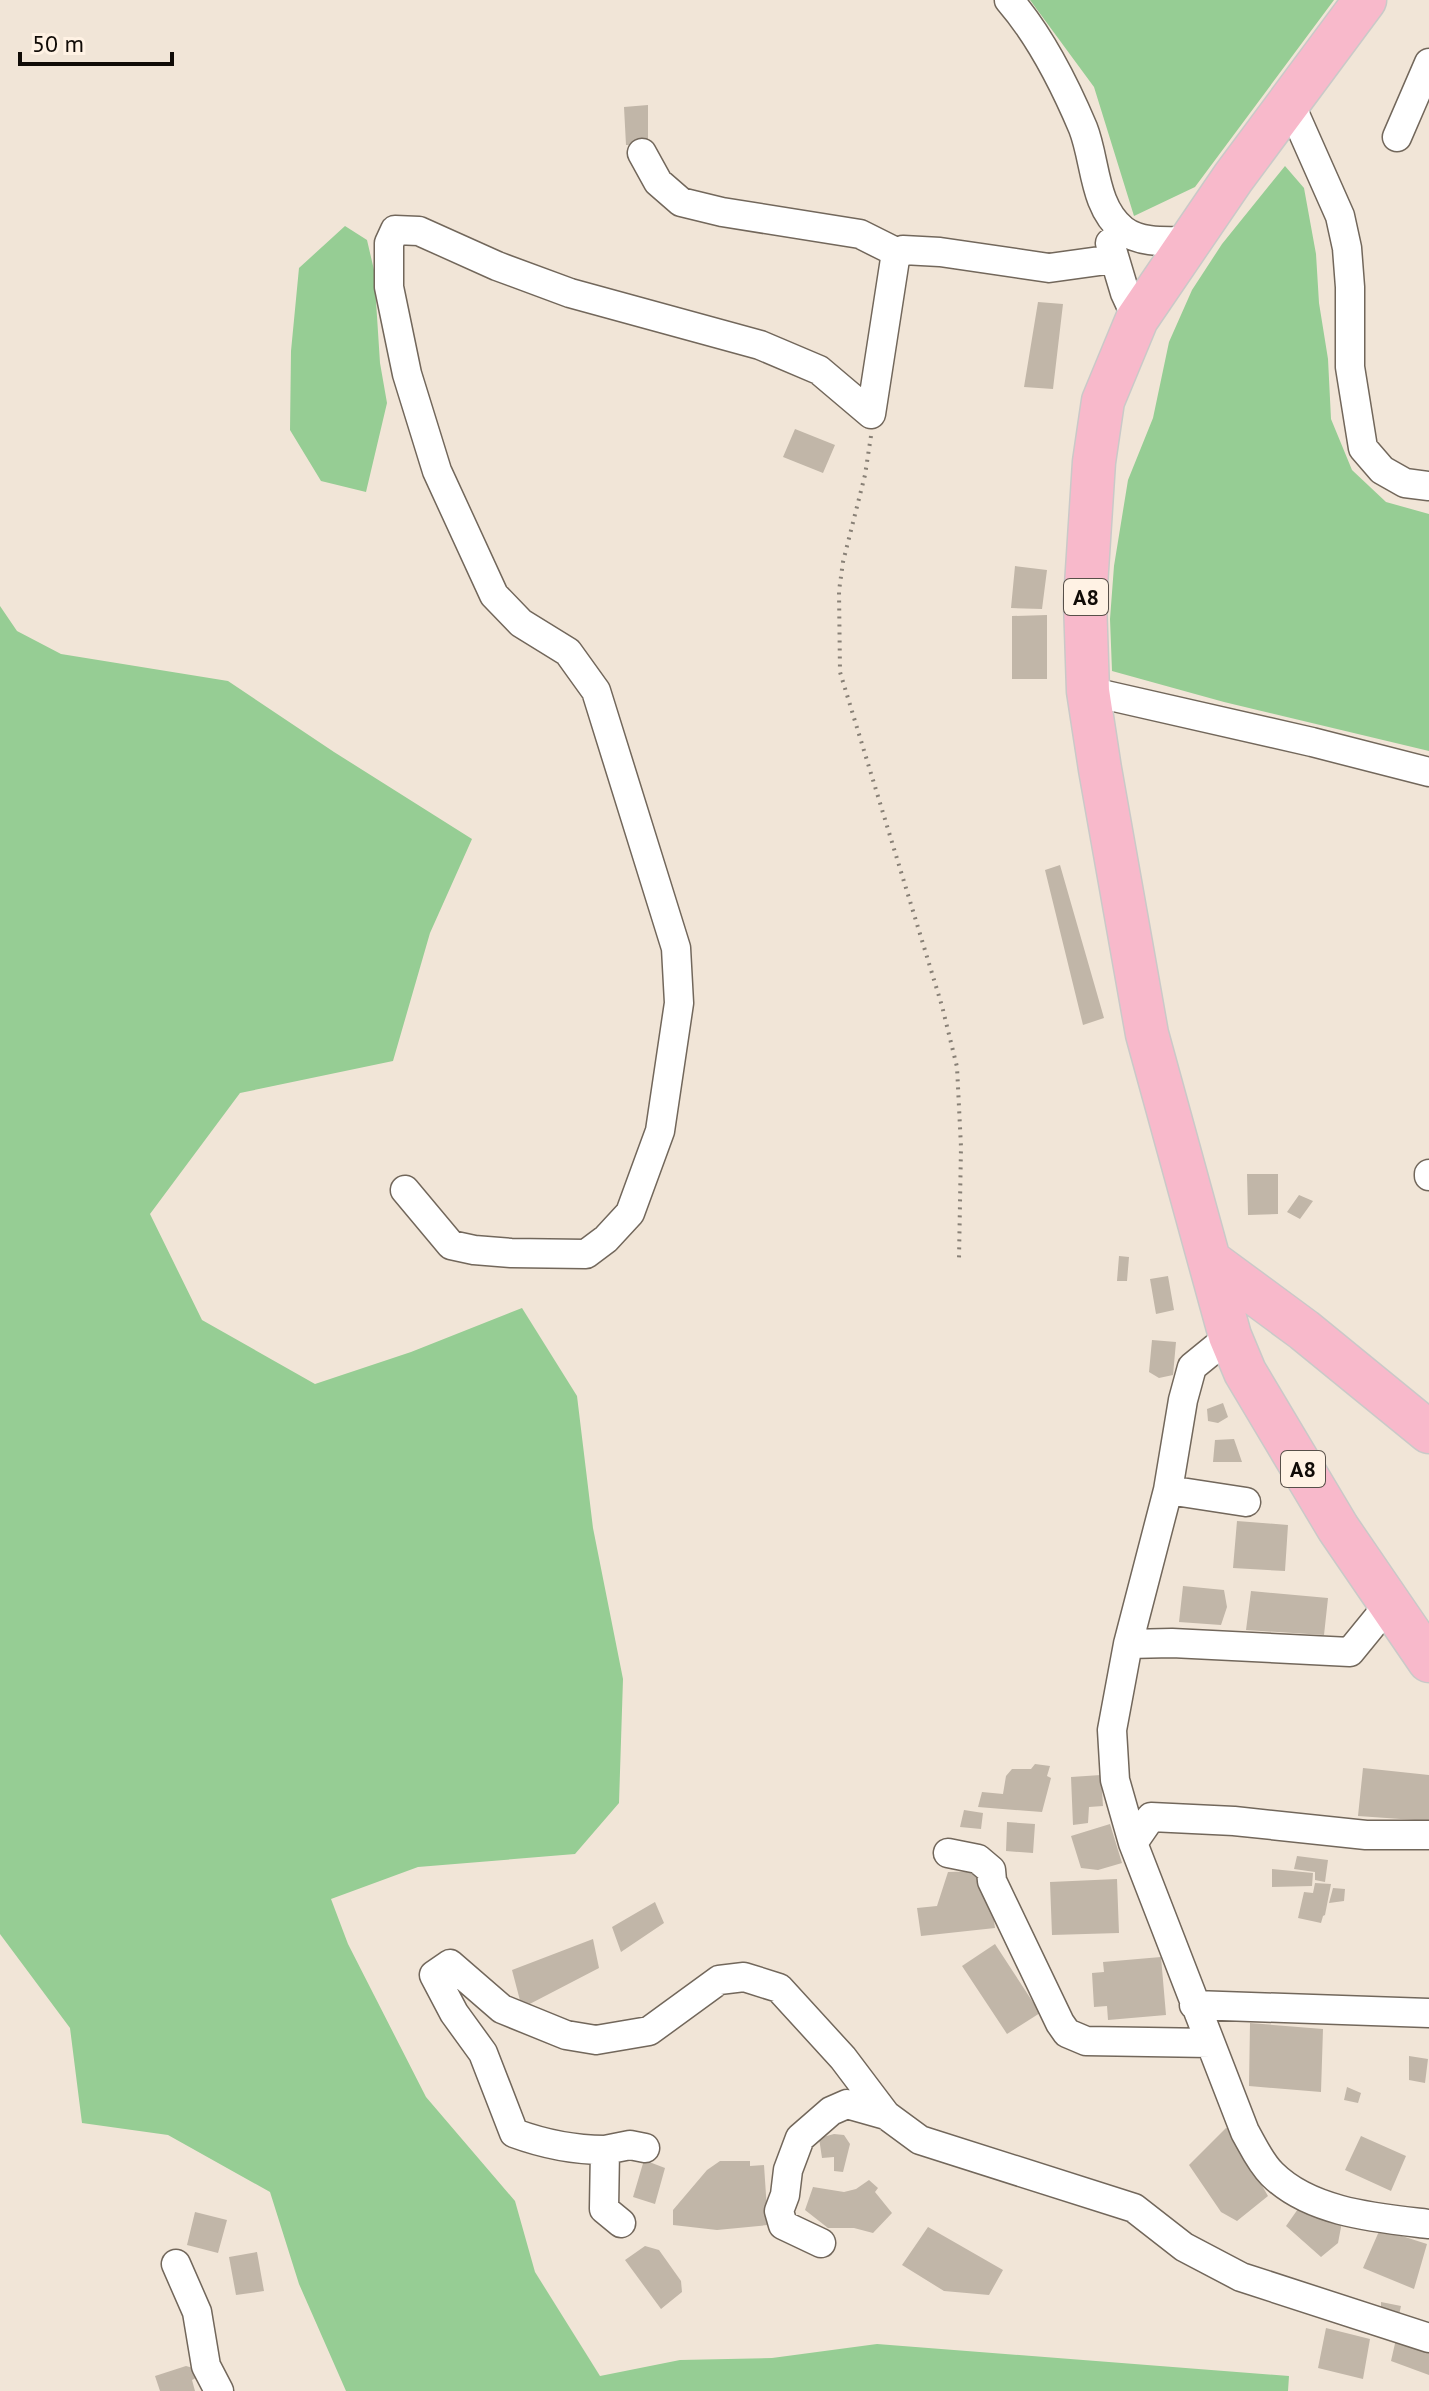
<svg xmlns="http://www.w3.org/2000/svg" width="1429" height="2391" viewBox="0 0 1429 2391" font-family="'PT Sans',sans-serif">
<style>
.green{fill:#96cd94}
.building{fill:#c1b6a8}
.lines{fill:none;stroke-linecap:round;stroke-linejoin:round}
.minor-casing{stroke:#72675b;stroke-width:31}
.highway-casing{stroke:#cac9c8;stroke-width:45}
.path{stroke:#888076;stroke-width:4;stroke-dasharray:2 6;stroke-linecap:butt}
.minor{stroke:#fff;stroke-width:28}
.highway{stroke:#f8b9cb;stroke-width:42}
.labels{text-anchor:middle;stroke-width:6;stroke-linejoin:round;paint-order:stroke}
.shield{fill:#fff2e4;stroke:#585049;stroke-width:2}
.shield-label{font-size:22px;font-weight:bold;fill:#100b07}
</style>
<rect width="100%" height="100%" fill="#f1e5d7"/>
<!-- green -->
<path class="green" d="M1030 0H1334L1195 187 1134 216 1094 87Z
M1285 166 1304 188 1316 254 1319 303 1328 359 1331 419 1352 470 1386 502 1429 514V751L1224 702 1112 671 1110 619 1114 566 1128 480 1153 418 1169 342 1192 290 1222 244Z
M345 226 367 240 374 270 380 363 387 403 366 492 321 481 290 430 291 351 299 268Z
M0 606 17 631 61 654 228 681 334 752 472 839 430 933 393 1061 240 1093 150 1214 202 1320 315 1384 411 1352 522 1308 577 1396 593 1528 623 1679 619 1803 575 1854 418 1867 331 1899 348 1944 426 2097 515 2201 535 2272 600 2376 680 2360 772 2358 877 2344 1289 2376 1288 2391H346L299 2284 270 2192 168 2135 82 2123 70 2028 0 1934Z"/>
<!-- building -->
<path class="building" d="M648 105V145H626L624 107Z
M1038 302 1063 304 1053 389 1024 387Z
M795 429 835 445 823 473 783 457Z
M1015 566 1047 570 1042 609 1011 608Z
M1047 615V679H1012V616Z
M1060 865 1104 1018 1083 1025 1045 870Z
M1247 1174H1278V1214L1248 1215Z
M1299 1195 1313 1201 1300 1219 1287 1212Z
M1119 1256 1129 1257 1127 1281H1117Z
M1168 1276 1174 1310 1156 1314 1150 1279Z
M1152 1340 1176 1342 1173 1375 1159 1378 1149 1372Z
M1223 1403 1228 1417 1218 1423 1208 1421 1207 1409Z
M1234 1439 1242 1462H1213L1215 1440Z
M1237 1521 1288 1525 1285 1571 1233 1568Z
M1183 1586 1224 1590 1227 1607 1221 1625 1179 1622Z
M1251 1591 1328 1598 1324 1635 1246 1630Z
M1035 1764 1050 1766 1047 1776 1051 1778 1042 1812 978 1807 982 1792 1003 1794 1006 1776 1012 1769H1031Z
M1363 1768 1429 1775V1821L1358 1816Z
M1101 1775 1103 1806 1089 1807 1088 1823 1073 1825 1071 1777Z
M964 1810 983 1813 981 1829 960 1827Z
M1007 1822 1035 1824 1033 1853 1006 1851Z
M1110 1824 1122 1863 1098 1870 1081 1868 1071 1836Z
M1297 1856 1328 1860 1325 1882 1315 1880V1872L1294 1869Z
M1272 1869 1313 1873 1312 1886 1272 1887Z
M987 1871 995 1928 921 1936 917 1908 937 1906 948 1872Z
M1117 1879 1119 1933 1052 1935 1050 1882Z
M1315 1883 1331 1884 1325 1915 1323 1916 1321 1923 1298 1918 1304 1892 1313 1893Z
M1333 1888 1345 1889 1344 1901 1329 1903Z
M655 1902 664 1923 621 1952 612 1927Z
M593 1939 599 1968 522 2008 512 1970Z
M995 1944 1040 2013 1007 2034 962 1966Z
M1161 1957 1166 2015 1108 2020 1107 2006 1094 2007 1092 1973 1104 1972 1103 1962Z
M1250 2023 1323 2029 1321 2092 1249 2086Z
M1409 2056 1428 2059 1425 2083 1409 2080Z
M1347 2087 1361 2093 1358 2103 1344 2100Z
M1226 2128 1237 2130 1249 2163 1268 2196 1237 2221 1221 2212 1189 2165Z
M834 2134 844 2135 850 2144 843 2172 834 2171V2157L822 2158 819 2138Z
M1361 2136 1406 2156 1391 2191 1345 2170Z
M644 2160 665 2168 655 2204 633 2197Z
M720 2161H750V2166L764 2165 768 2225 717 2230 673 2225V2210L707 2170Z
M869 2180 878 2188 875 2192 892 2213 873 2233 854 2228H828L805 2210 813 2187 844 2192 856 2189Z
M1305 2199 1342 2222 1338 2243 1321 2257 1286 2226Z
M195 2212 227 2220 218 2253 187 2245Z
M928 2227 1003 2270 989 2295 944 2291 902 2265Z
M1380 2229 1427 2244 1414 2289 1363 2268Z
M645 2246 659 2250 681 2281 682 2292 661 2309 625 2260Z
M257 2252 264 2291 236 2295 229 2257Z
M1381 2302 1401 2306 1399 2315 1381 2308Z
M1326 2328 1370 2339 1363 2379 1318 2368Z
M1396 2339 1429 2350V2375L1391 2361Z
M186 2366 193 2368 196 2378 192 2380 195 2391H160L155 2376Z"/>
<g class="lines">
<defs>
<path id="minor" d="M1009 0C1041 37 1064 83 1083 128 1096 161 1093 206 1123 230 1141 244 1168 241 1189 241
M1289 101 1340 216 1347 248 1350 287V367L1363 448 1382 470 1405 483 1429 486
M1397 137 1429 63
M642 153 658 182 681 202 722 212 860 234 898 253
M1110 243 1125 293 1137 319
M1088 691 1312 742 1429 772
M1429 1174V1176
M405 1190 451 1245 474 1250 511 1253 586 1254 606 1239 630 1213 660 1131 679 1003 676 948 596 691 568 652 521 623 494 595 437 471 407 374 389 287V243L395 230 419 231 497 266 570 293 760 345 819 370 871 414 895 259 903 250 940 252 1049 268 1114 259
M1230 1336 1192 1367 1183 1400 1168 1490 1128 1644 1112 1730 1115 1780 1133 1843 1245 2132C1253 2146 1260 2162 1272 2174 1311 2213 1378 2218 1429 2224
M1168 1490 1246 1502
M1128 1644 1172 1643 1350 1652 1390 1603
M1133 1843 1151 1817 1234 1821 1366 1835H1429
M948 1853 978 1859 991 1870 992 1881 1060 2023 1067 2033 1086 2041 1210 2043
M1194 2005 1429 2013
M605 2150 630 2145 645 2148
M621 2223 604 2209 605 2150C572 2150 544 2144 514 2133L483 2053 454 2013 434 1975 450 1964 502 2009 566 2035 596 2040 649 2031 719 1980 744 1977 779 1988 843 2058 886 2115 920 2140 1134 2208 1184 2247 1241 2277 1429 2338
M821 2243 783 2225 779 2211 785 2195 788 2170 800 2138 831 2111 847 2104 886 2115
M176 2264 197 2312 206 2366 219 2391"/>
<path id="highway" d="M1365 0 1233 178 1137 319 1103 401 1094 462 1085 601 1088 691 1100 769 1147 1034 1230 1336 1245 1372 1338 1528 1429 1661
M1209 1260 1304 1330 1429 1432"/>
</defs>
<!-- minor casing -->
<use href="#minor" class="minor-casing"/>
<!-- highway casing -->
<use href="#highway" class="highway-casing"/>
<!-- path -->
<path class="path" d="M871 436 865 475 843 562 839 591 840 672 942 1006 957 1067 961 1147 959 1259"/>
<!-- minor -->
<use href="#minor" class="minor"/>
<!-- highway -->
<use href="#highway" class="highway"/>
</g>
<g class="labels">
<!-- shield labels -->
<g class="shield">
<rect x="1064" y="579" width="44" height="36" rx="6"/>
<rect x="1281" y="1451" width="44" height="36" rx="6"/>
</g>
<g class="shield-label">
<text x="1086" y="605">A8</text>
<text x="1303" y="1477">A8</text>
</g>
</g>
<!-- scale -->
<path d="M20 52v12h152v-12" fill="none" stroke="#100b07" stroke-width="4"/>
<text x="32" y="52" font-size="24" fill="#100b07" stroke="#fff2e4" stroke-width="6" paint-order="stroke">50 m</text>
</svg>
